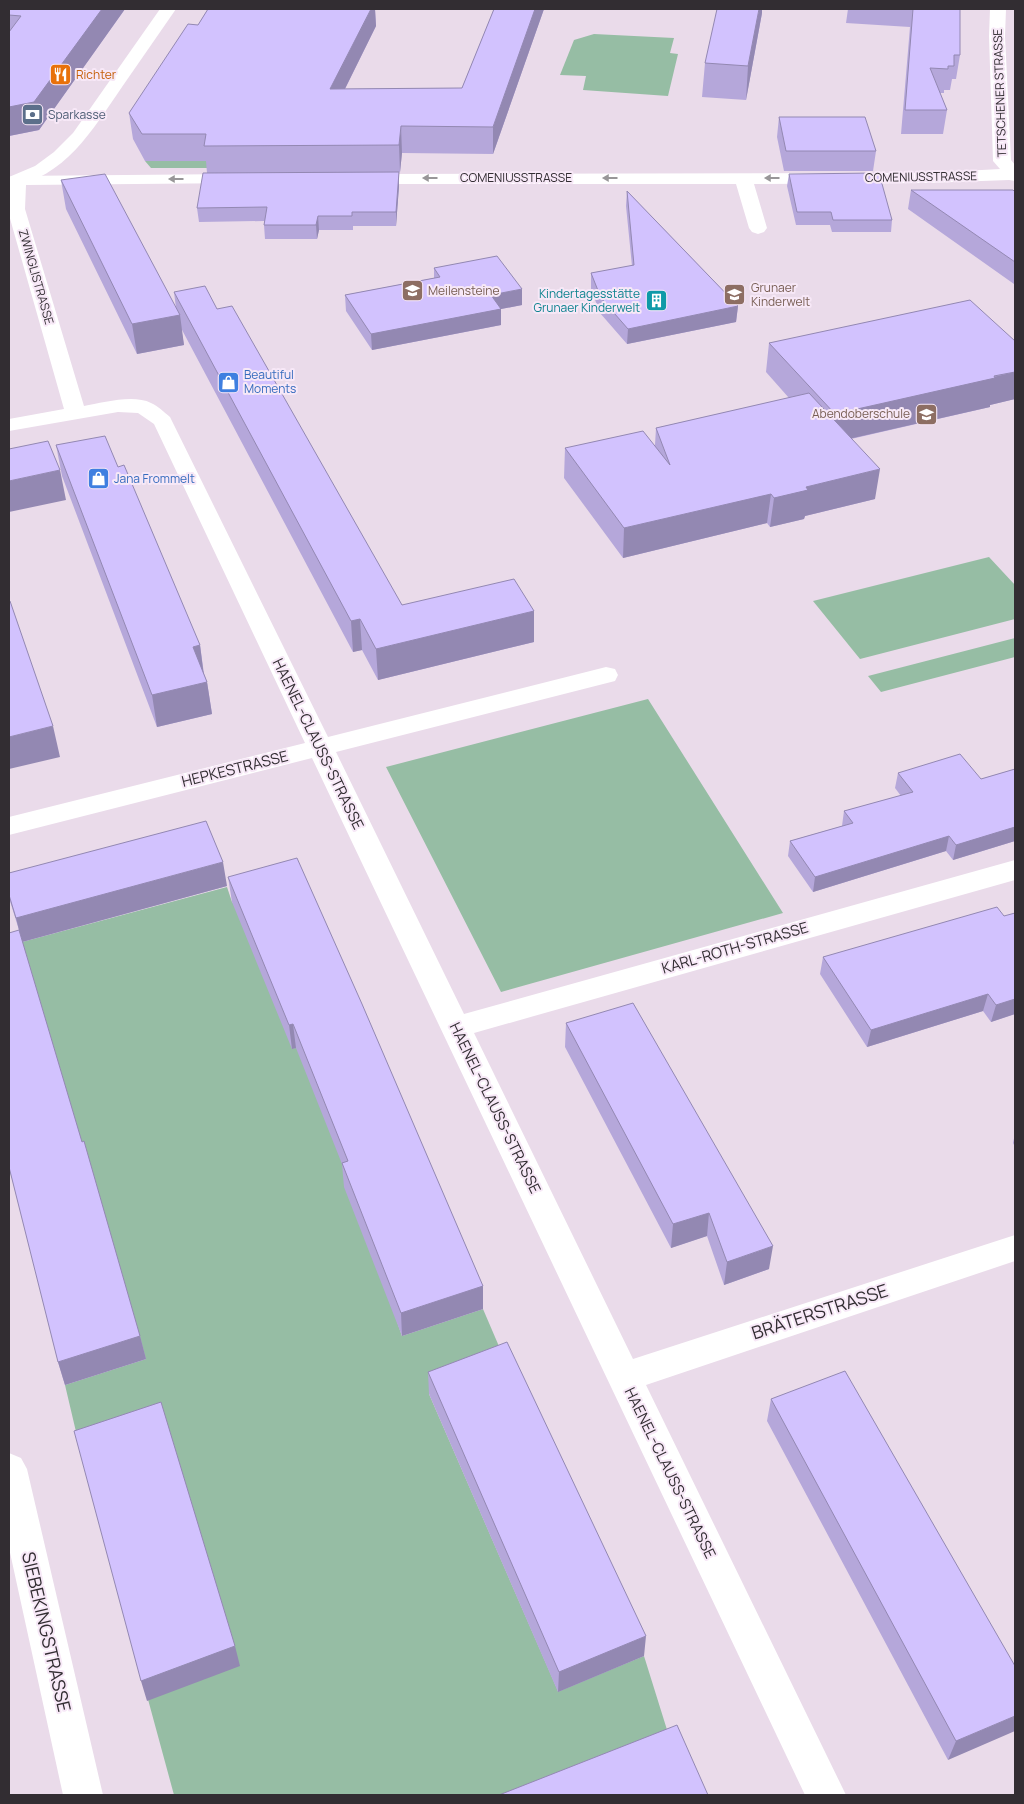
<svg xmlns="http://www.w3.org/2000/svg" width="1024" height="1804" viewBox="0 0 1024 1804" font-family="Manrope,sans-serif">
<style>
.green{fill:#96bda4}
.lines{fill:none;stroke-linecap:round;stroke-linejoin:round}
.street{fill:#fff;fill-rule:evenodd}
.secondary{fill:#fff;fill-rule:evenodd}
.wall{fill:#b5a7da}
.shaded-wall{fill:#9388b2}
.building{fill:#d2c2fe;stroke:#9388b2}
.oneway{fill:#989698}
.labels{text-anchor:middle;stroke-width:4;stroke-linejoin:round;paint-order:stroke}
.far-food-label{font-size:12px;fill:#c56008;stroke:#f7e8f7;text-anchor:start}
.far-street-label{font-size:12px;fill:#322d32;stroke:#f7e8f7}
.far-service-label{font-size:12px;fill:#4e5e75;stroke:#f7e8f7;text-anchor:start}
.far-education-label{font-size:12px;fill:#785e54;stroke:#f7e8f7;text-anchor:start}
.far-culture-label{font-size:12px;fill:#0d838f;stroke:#f7e8f7;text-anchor:end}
.far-shop-label{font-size:12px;fill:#366cbe;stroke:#f7e8f7;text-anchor:start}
.street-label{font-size:15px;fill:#322d32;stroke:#f7e8f7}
.near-street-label{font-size:18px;fill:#322d32;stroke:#f7e8f7}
</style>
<rect width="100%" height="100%" fill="#eadbea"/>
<!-- green -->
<path class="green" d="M594 34 674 38 670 53 678 54 668 96 583 90 586 76 560 75 574 40Z
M145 161H212L238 168H151Z
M989 557 1015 585V619L860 659 813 601Z
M1015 638V657L881 692 868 676Z
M648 699 783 913 501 992 386 767Z
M227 887 232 902 364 1028 350 1185 402 1336 483 1309 507 1365 429 1394 558 1691 644 1656 673 1749 557 1795H174L81 1453 65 1385 146 1359 15 1187 9 1170V1132L22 942Z"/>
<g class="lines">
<!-- street -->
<path class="street" d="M990 9H1006L1005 36 1011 160 1015 165V181L1009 180 927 183 754 184 767 228 764 232 758 234 752 232 749 228 736 184H362L356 183 353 179 356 175 362 174 927 173 1000 169 993 161 989 36Z
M239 174 245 175 248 179 245 183 26 185 25 209 84 406C102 403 133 394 151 403 158 406 164 412 170 417L328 737 606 667 615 669 618 675 615 681 336 752 464 1014 1015 860V880L474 1033 633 1359 1015 1235V1261L646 1385 846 1795H805L312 758 9 835V817L305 743 154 424 138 413 118 412 9 431V419L64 409 9 215V179L11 176Z
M9 1453 21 1458 27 1469 103 1795H63L9 1548Z"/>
<!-- secondary -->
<path class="secondary" d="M160 9H176C158 35 140 61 122 87 91 132 66 176 9 188V177L35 166 54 152 73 133Z"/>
</g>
<!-- wall -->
<path class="wall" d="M9 9H125L39 130 9 136Z
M208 9H375L376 26 345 89 462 88 494 9H544L493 154 402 153 400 172H374H399V186L396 226H353V230H319L317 239H265L264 225V221L199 222 197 208 207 173 206 161H145L133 139 129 113 198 25Z
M848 9H960V55L956 79H952L950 90H944V93H940L947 110 943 134H901L910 27 846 23Z
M762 13 746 100 702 97 705 63Z
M779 117 876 151 873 171H784L777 137Z
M789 174 892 220 891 232H832L830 225H796L787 186Z
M61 180 176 308 174 292 217 309 402 605 534 611V642L378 680 362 650 353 652 181 328 184 345 137 354 66 209Z
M911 190 1015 192V284H1014L908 209Z
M627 191 738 306 736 322 627 344 600 313 591 289V273L632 266 626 206Z
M434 268 522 305 501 309V325L372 350 346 311 345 295 434 278Z
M1015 341V399L990 405V407L851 439 875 499 805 516 804 519 770 527 767 523 623 558 564 478 565 448 655 445 656 428 789 398 766 372 769 343Z
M56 445 118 467 200 645 204 674 207 682 212 714 157 727 62 476Z
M1015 769V841L953 860 946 851 813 892 788 856 790 841 842 826 844 811 901 796 895 788 898 773 981 779Z
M9 873 227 886 22 942 140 1336 146 1359 65 1385 58 1362 19 930 9 898Z
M228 877 483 1286V1309L402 1336 344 1187 342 1164 296 1048 292 1049 232 902Z
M1004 916 1015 1014 991 1022 983 1011 867 1047 820 974 823 957Z
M566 1023 769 1269 724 1285 707 1236 671 1248 565 1047Z
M1015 1134V1147L1013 1143Z
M428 1372 644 1656 558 1692 429 1394Z
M771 1399 1015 1666 948 1760 767 1421Z"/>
<!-- shaded-wall -->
<path class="shaded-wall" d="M102 9H125L39 130 9 136V107Z
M371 9H375L376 26 332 115 330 89Z
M535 9H544L493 154V127Z
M759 9H762V13L746 100 748 66Z
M401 126 402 153 400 172 399 145Z
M399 172V186L396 226V212Z
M318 216 319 230 317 239 316 225Z
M522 289V305L501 309V325L372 350 371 334 491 295Z
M738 306 736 322 627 344 628 329Z
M180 315 184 345 137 354 132 324Z
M1015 372V399L990 405V407L831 443 835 414Z
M880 469 875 499 805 516 804 519 770 527 774 498 806 487Z
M60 470 66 500 9 512V481Z
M771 494 767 523 623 558 624 528Z
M534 611V642L378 680 376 649Z
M360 619 362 650 353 652 351 621Z
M200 645 204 677 193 647Z
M207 682 212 714 157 727 152 695Z
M53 726 60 757 9 769V737Z
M1015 824V841L953 860 956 845Z
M949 836 946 851 813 892 815 877Z
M223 862 227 886 22 942 16 918Z
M988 994 983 1011 867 1047 871 1030Z
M1015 999V1014L991 1022 996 1005Z
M293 1024 296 1048 292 1049 289 1025Z
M709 1213 707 1236 671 1248 673 1224Z
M773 1246 769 1269 724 1285 727 1262Z
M483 1286V1309L402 1336 401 1313Z
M140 1336 146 1359 65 1385 58 1362Z
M646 1636 644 1656 558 1692 559 1672Z
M235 1646 240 1666 147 1701 141 1681Z
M1015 1716V1731L948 1760 956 1741Z"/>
<!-- building -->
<path class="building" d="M9 9H102L34 102 9 107V32L21 16 9 15Z
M208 9H371L330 89 462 88 494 9H535L493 127 401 126 399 145 204 146 206 134H142L129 113 188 24 198 25Z
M717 9H759L748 66 705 63Z
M913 9H960V55H954V66H948V69L930 68 947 110H905Z
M779 117H865L876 151H786Z
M399 172 396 212H352V216H318L316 225H264L267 207 197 208 203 173Z
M879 173 892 220H833L831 212H797L789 174Z
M105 174 180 315 132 324 61 180Z
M911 190H1013L1015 192V262Z
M627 191 738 306 628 329 601 298 591 273 634 265Z
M497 256 522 289 491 295 501 309 371 334 345 295 440 277 434 268Z
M205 286 217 309 232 306 402 605 514 579 534 611 376 649 360 619 351 621 174 292Z
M970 300 1015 341V372L994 376 995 378 835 414 769 343Z
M809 393 880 469 806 487 808 490 774 498 771 494 624 528 565 448 643 431 670 465 656 428Z
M105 436 118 467 124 465 200 645 193 647 207 682 152 695 56 445Z
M48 441 60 470 9 481V449Z
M10 601 53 726 9 737V602Z
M960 754 981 779 1015 769V827L956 845 949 836 815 877 790 841 853 823 844 811 913 792 898 773Z
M206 821 223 862 16 918 9 895V873Z
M297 858 362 1004 483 1286 401 1313 342 1163 348 1161 293 1024 289 1025 228 877Z
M997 907 1004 916 1015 913V999L996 1005 988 994 871 1030 823 957Z
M19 930 82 1142 84 1141 140 1336 58 1362 9 1167V933Z
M633 1003 773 1246 727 1262 709 1213 673 1224 566 1023Z
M507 1342 646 1636 559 1672 428 1372Z
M845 1371 1015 1666V1716L956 1741 771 1399Z
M161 1402 235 1646 141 1681 74 1431Z
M677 1725 708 1795H499Z"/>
<!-- one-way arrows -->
<defs><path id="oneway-solid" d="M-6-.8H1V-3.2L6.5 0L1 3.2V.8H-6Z" transform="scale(1.25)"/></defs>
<g class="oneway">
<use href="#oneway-solid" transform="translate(430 178) rotate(180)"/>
<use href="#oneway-solid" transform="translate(610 178) rotate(180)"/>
<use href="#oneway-solid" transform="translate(772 178) rotate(180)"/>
<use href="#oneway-solid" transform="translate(176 179) rotate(180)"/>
</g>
<!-- icons -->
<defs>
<symbol id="restaurant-square" viewBox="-11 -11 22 22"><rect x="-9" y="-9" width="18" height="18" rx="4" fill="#e8710a" stroke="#f7e8f7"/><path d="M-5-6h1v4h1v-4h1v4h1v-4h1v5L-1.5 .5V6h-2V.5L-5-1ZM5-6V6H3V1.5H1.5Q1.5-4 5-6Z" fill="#fff"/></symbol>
<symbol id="bank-square" viewBox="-11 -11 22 22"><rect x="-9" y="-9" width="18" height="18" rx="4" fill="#5c6f8a" stroke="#f7e8f7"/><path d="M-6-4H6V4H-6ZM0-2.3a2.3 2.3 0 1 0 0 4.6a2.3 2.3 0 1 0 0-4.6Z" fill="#fff"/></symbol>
<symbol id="school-square" viewBox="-11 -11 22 22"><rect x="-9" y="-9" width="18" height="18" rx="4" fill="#8d6e63" stroke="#f7e8f7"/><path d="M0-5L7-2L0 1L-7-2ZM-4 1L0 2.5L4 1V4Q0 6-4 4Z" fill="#fff"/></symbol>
<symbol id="building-square" viewBox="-11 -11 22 22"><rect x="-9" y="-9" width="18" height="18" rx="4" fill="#0f9aa8" stroke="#f7e8f7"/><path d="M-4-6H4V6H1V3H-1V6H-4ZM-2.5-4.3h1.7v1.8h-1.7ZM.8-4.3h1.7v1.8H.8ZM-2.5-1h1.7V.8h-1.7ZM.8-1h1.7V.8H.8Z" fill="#fff"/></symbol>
<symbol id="shop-square" viewBox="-11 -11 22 22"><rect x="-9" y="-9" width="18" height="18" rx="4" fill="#3f7fe0" stroke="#f7e8f7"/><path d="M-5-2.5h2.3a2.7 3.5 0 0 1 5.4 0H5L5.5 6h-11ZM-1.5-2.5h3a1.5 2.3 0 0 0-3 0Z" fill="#fff"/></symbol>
<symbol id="university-square" viewBox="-11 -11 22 22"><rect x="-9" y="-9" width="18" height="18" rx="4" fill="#8d6e63" stroke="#f7e8f7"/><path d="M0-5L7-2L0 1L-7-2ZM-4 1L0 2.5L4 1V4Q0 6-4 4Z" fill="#fff"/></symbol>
</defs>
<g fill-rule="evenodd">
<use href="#restaurant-square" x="48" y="62" width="25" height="25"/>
<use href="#bank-square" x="20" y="102" width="25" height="25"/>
<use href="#school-square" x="400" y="278" width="25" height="25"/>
<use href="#school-square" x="722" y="282" width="25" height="25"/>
<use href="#building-square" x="644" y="288" width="25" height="25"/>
<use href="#shop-square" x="216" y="370" width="25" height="25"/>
<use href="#university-square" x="914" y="402" width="25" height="25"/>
<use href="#shop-square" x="86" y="466" width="25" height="25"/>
</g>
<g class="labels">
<!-- far-food labels -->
<g class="far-food-label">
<text x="76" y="79">Richter</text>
</g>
<!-- far-street labels -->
<g class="far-street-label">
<text transform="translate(1000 93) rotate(-92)" y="4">TETSCHENER STRASSE</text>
<text transform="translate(921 177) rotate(-1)" y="4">COMENIUSSTRASSE</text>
<text x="516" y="182">COMENIUSSTRASSE</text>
<text transform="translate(36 277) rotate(74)" y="4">ZWINGLISTRASSE</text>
</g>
<!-- far-service labels -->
<g class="far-service-label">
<text x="48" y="119">Sparkasse</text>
</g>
<!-- far-education labels -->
<g class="far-education-label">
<text x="751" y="292">Grunaer<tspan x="751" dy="14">Kinderwelt</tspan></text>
<text x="428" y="295">Meilensteine</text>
<text x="910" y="418" text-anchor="end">Abendoberschule</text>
</g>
<!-- far-culture labels -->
<g class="far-culture-label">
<text x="640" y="298">Kindertagesstätte<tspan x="640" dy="14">Grunaer Kinderwelt</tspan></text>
</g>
<!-- far-shop labels -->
<g class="far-shop-label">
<text x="244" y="379">Beautiful<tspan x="244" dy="14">Moments</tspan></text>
<text x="114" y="483">Jana Frommelt</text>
</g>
<!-- street labels -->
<g class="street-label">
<text transform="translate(318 744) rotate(64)" y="5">HAENEL-CLAUSS-STRASSE</text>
<text transform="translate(235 769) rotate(-14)" y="5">HEPKESTRASSE</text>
<text transform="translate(735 948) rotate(-16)" y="5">KARL-ROTH-STRASSE</text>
<text transform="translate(495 1108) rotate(64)" y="5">HAENEL-CLAUSS-STRASSE</text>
<text transform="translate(670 1473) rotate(64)" y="5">HAENEL-CLAUSS-STRASSE</text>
</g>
<!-- near-street labels -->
<g class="near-street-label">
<text transform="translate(820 1312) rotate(-18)" y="6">BRÄTERSTRASSE</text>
<text transform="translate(46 1632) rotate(77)" y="6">SIEBEKINGSTRASSE</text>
</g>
</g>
<!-- border -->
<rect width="1024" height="1804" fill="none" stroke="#322d32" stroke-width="20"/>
</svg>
